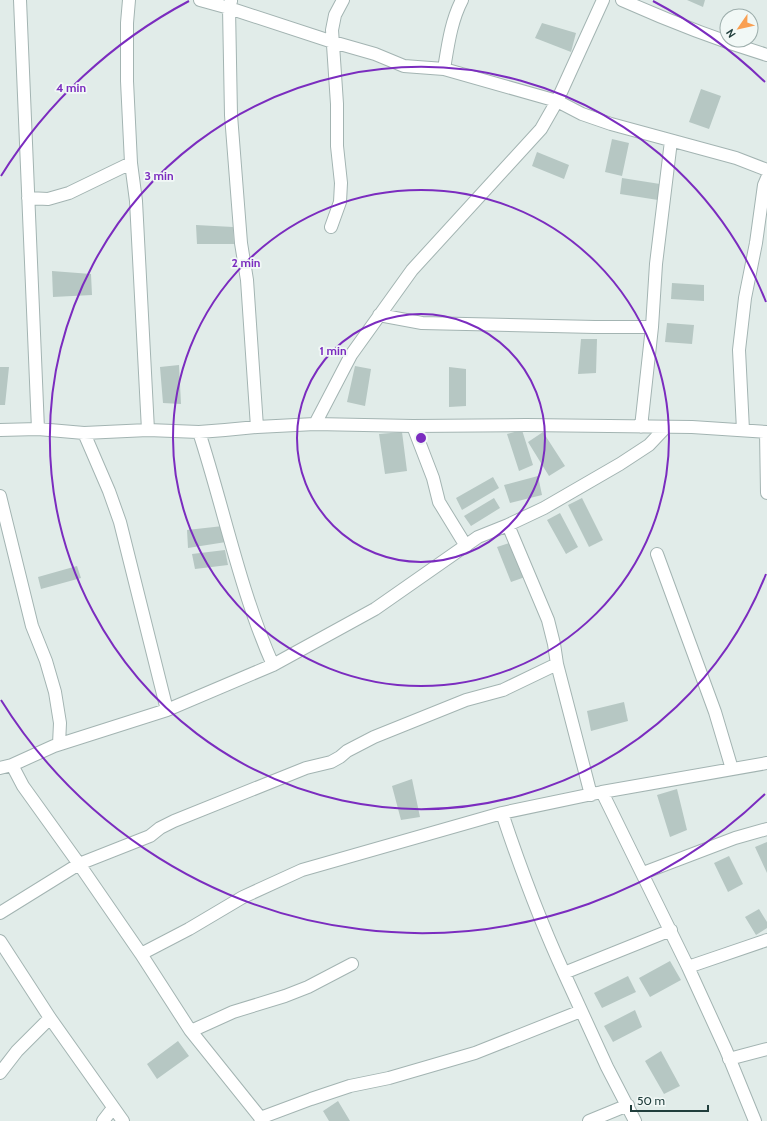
<svg xmlns="http://www.w3.org/2000/svg" width="767" height="1121" viewBox="0 0 767 1121" font-family="Cabin,sans-serif">
<style>
.building{fill:#b6c7c3}
.lines{fill:none;stroke-linecap:round;stroke-linejoin:round}
.street-casing{stroke:#a3b4b2;stroke-width:14}
.street{stroke:#fff;stroke-width:12}
.ring{fill:none;stroke:#7b2cbf;stroke-width:2}
.centre{fill:#7b2cbf;stroke:#f1f8f6;stroke-width:2}
.ring-label{font-size:12px;text-anchor:middle;font-weight:bold;fill:#7b2cbf;stroke:#f1f8f6;stroke-width:3.5;stroke-linejoin:round;paint-order:stroke}
</style>
<rect width="100%" height="100%" fill="#e1ece9"/>
<!-- building -->
<path class="building" d="M687 0H705L703 7Z
M542 23 576 33 571 52 535 38Z
M701 89 721 96 709 129 689 122Z
M612 139 629 143 622 176 605 172Z
M537 152 569 165 564 179 532 166Z
M622 178 660 184 658 200 620 194Z
M196 225 233 227 234 244H197Z
M52 271 91 274 92 295 53 297Z
M672 283 704 285V301L671 299Z
M667 323 694 325 692 344 665 342Z
M581 339H597L596 373 578 374Z
M179 365 181 404 163 403 160 367Z
M355 366 371 369 365 406 347 402Z
M0 367H9L5 405H0Z
M449 367 466 369V406L449 407Z
M522 430 533 465 519 471 507 434Z
M402 432 407 471 385 474 379 434Z
M543 432 565 466 549 476 528 442Z
M538 476 542 495 510 503 504 485Z
M493 477 499 488 462 510 456 498Z
M494 498 500 508 471 526 464 516Z
M582 498 603 540 589 547 568 505Z
M560 513 578 547 566 554 547 520Z
M223 526 226 542 188 548 187 530Z
M512 542 525 577 511 582 497 547Z
M225 550 228 565 195 569 192 554Z
M77 566 81 578 41 589 38 577Z
M624 702 628 721 591 731 587 711Z
M412 779 420 817 401 820 392 786Z
M677 789 687 830 670 837 657 795Z
M767 842V873L755 847Z
M729 856 743 884 728 892 714 863Z
M759 909 767 922V928L756 935 745 917Z
M670 961 681 980 650 997 639 978Z
M628 976 636 992 602 1008 594 993Z
M635 1010 642 1027 613 1042 604 1026Z
M178 1041 189 1056 157 1079 147 1064Z
M661 1051 680 1086 664 1094 645 1061Z
M338 1101 350 1121H329L323 1111Z"/>
<g class="lines">
<defs>
<path id="street" d="M20 0 38 429
M129 0 127 23V81L131 163 136 201 148 430
M200 0 229 8 333 42 375 54 404 66 444 69 557 101 582 114 611 124 736 158 767 170
M622 0C669 21 718 40 767 55
M231 1 229 8 231 115 241 243 247 280 257 427
M444 69C448 45 451 21 462 0
M28 198 48 199 69 193 131 163
M331 227 340 202 341 183 337 146V104L332 30 335 15 343 0
M379 315 422 323 595 327H652
M315 424 351 355 412 270 541 129 557 101 603 0
M413 426 433 478 439 502 466 546
M641 427 652 327 656 264 671 141
M0 430 38 429 84 433 148 430 199 432 225 430 257 427 315 424 413 426 526 425 692 427 767 432
M743 430 739 350 745 298 756 243 764 185 767 178
M199 432C224 509 240 591 273 665
M766 432 767 493
M84 433 109 491 120 522 167 710
M0 496 32 626 46 661 55 692 60 723 59 744
M508 525 548 620 554 644 557 664 591 795
M657 554 715 712 732 769
M0 768 12 765
M502 813C520 867 540 921 564 973
M643 873 735 838 767 829
M0 913 79 864 150 836 160 828 174 821 306 768 331 762 340 757 347 751 374 737 466 700 503 690 557 664
M0 941 50 1018 123 1121
M141 954 189 929 243 897 302 870 502 813 602 792
M688 967 767 940
M191 1031 233 1012 285 996 308 987 352 964
M729 1059 767 1049
M0 1073 17 1051 50 1018
M260 1118 311 1099 350 1086 389 1078 475 1053 581 1011
M103 1121 113 1108
M263 1121 190 1030 141 954 79 864 23 786 12 765 54 746 167 710 273 665 375 609 478 537 508 525 544 508 620 464 649 445 665 428
M589 1121 628 1105
M635 1121 607 1067 564 973 671 930
M755 1121 726 1050 688 967 602 792 767 763"/>
</defs>
<!-- street casing -->
<use href="#street" class="street-casing"/>
<!-- street -->
<use href="#street" class="street"/>
</g>
<!-- distance rings -->
<g class="ring">
<circle cx="421" cy="438" r="124"/>
<circle cx="421" cy="438" r="248"/>
<path d="M766 574A371 371 0 1 1 766 302"/>
<path d="M765 794A495 495 0 0 1 1 700M1 176A495 495 0 0 1 189 1M653 1A495 495 0 0 1 765 82"/>
</g>
<circle cx="421" cy="438" r="6" class="centre"/>
<g class="ring-label">
<text x="71" y="92">4 min</text>
<text x="159" y="180">3 min</text>
<text x="246" y="267">2 min</text>
<text x="333" y="355">1 min</text>
</g>
<!-- north arrow -->
<g transform="translate(739 28) rotate(236)"><circle r="19" fill="#f1f8f6" stroke="#9daeac"/>
<path d="M0-3L7 15L0 10L-7 15Z" fill="#f99f52"/>
<text y="-6" font-size="11" font-weight="bold" text-anchor="middle" fill="#203e3c">N</text>
</g>
<!-- scale -->
<path d="M631 1105v6h77v-6" fill="none" stroke="#203e3c" stroke-width="2"/>
<text x="637" y="1105" font-size="12" fill="#203e3c" stroke="#f1f8f6" stroke-width="3" paint-order="stroke">50 m</text>
</svg>
